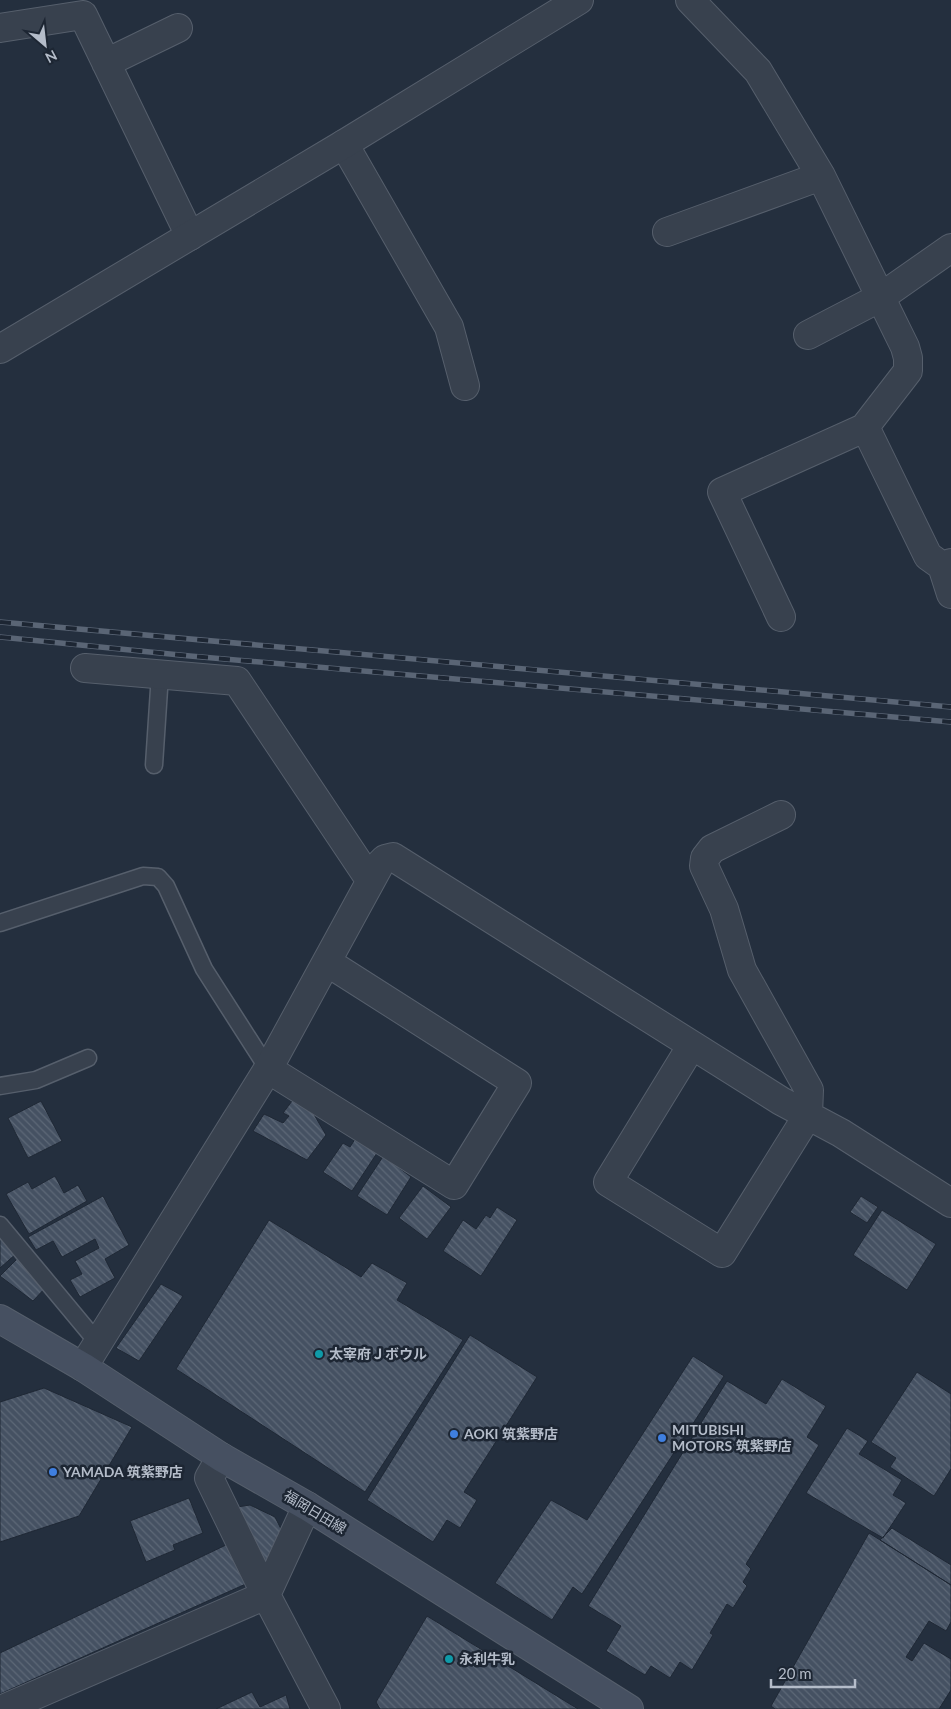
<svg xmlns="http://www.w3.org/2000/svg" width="951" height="1709" viewBox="0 0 951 1709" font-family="Lato,'Noto Sans JP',sans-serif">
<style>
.building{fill:url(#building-back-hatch);stroke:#1f2835}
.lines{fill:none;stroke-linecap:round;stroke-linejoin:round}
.service-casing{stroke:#565f6c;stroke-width:19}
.minor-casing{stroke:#565f6c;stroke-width:30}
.tertiary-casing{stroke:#565f6c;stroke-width:30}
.secondary-casing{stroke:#565f6c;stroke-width:30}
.service{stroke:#38414e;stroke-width:16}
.minor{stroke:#38414e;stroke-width:28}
.tertiary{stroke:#38414e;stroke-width:28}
.secondary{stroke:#465061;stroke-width:28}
.rail-casing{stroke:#5a6575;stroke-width:5.5}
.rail{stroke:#1d2633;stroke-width:4;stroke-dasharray:11;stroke-linecap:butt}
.culture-dot{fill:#0f9aa8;stroke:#1d2633;stroke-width:2}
.shop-dot{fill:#3f7fe0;stroke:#1d2633;stroke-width:2}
.labels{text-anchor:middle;stroke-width:5;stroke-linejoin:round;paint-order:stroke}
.poi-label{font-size:14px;font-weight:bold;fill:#b4bcc9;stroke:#1d2633;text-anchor:start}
.street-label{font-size:14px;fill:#b4bcc9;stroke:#1d2633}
</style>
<defs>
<pattern id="building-back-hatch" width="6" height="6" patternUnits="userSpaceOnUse" patternTransform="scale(1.25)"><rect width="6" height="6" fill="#455162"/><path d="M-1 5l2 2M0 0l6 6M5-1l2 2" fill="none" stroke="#5d6877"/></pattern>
</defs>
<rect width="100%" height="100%" fill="#242f3e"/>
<!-- building -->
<path class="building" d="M295 1097 309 1106 326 1135 307 1160 253 1131 264 1114 283 1123 289 1116 283 1113Z
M41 1101 62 1141 28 1158 8 1118Z
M357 1136 379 1150 352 1191 323 1172 343 1143 350 1147Z
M384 1155 399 1165 398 1167 411 1177 387 1215 357 1196Z
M55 1176 64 1193 78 1185 87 1201 29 1234 6 1194 28 1182 32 1189Z
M423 1186 451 1207 427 1239 399 1218Z
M103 1196 129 1245 105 1259 115 1278 80 1297 70 1280 82 1274 75 1261 99 1248 95 1239 62 1257 53 1241 36 1250 28 1237Z
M861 1196 878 1207 867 1223 850 1212Z
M497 1207 517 1220 481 1276 443 1251 463 1220 476 1229 486 1215 490 1218Z
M882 1210 936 1244 907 1290 853 1255Z
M269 1220 361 1277 372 1263 407 1283 397 1300 463 1340 365 1492 176 1369Z
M0 1233 17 1253 0 1268Z
M19 1257 47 1286 33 1301 0 1276Z
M161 1284 183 1296 139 1361 116 1348Z
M470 1335 537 1377 464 1492 477 1500 460 1528 447 1520 433 1542 367 1500Z
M693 1356 724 1376 582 1594 573 1587 552 1620 495 1583 551 1500 587 1520Z
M917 1372 951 1394V1469L934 1496 890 1467 896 1458 871 1442Z
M782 1379 826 1406 807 1437 819 1445 746 1564 751 1569 743 1582 747 1586 733 1608 727 1604 710 1633 713 1635 692 1670 680 1662 670 1678 651 1666 645 1675 606 1651 621 1626 588 1606 727 1381 766 1404Z
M44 1388 132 1427 79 1516 0 1542V1402Z
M847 1428 868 1441 859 1454 902 1480 893 1495 906 1503 883 1538 806 1493Z
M189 1498 203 1533 173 1545 175 1550 146 1562 130 1521Z
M250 1505 275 1517 285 1537 276 1556 264 1562 237 1507Z
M892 1528 951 1565V1585L880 1540Z
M869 1533 951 1585V1622L946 1631 929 1621 906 1657 912 1661 924 1643 951 1659V1690L939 1709H775L771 1706Z
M228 1544 248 1583 0 1694V1653Z
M427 1616 578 1709H380L376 1702Z
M252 1692 260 1707 286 1695 290 1709H216Z"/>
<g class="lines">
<defs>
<path id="service" d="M154 765 160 674
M0 923 143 876 158 877 166 886 204 969 268 1069
M0 1086 36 1080 88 1058
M0 1225 98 1343"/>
<path id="minor" d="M690 0 758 71 821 176 905 347 908 358V371L864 428 722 492 781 617
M0 28 83 15 190 236
M106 63 178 28
M344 144 449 327 465 386
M667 232 821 176
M808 335 881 297 951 248
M864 428 868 433 928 556 942 566 951 563
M942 566 951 594
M85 668 237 681 370 880
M692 1045 608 1182 722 1253 808 1115 809 1090 742 970 724 909 704 866 705 858 712 849 781 815
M268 1069 454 1185 517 1083 327 962
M83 1367 268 1069 380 864 385 859 393 857 781 1101 841 1133 951 1203
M221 1457 209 1478 266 1595 326 1709
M3 1709 266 1595 307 1506"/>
<path id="tertiary" d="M0 349 344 144 579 0"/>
<path id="secondary" d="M0 1319 83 1367 221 1457 307 1506 629 1709"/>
</defs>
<!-- service casing -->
<use href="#service" class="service-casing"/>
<!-- minor casing -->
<use href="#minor" class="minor-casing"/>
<!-- tertiary casing -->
<use href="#tertiary" class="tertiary-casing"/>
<!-- secondary casing -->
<use href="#secondary" class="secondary-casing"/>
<!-- service -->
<use href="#service" class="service"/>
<!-- minor -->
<use href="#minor" class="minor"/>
<!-- tertiary -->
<use href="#tertiary" class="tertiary"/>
<!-- secondary -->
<use href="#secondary" class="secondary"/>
<defs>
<path id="rail" d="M0 622 951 707
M0 637 190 656 951 722"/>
</defs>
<!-- rail casing -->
<use href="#rail" class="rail-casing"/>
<!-- rail -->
<use href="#rail" class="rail"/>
</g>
<!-- markers -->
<g class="culture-dot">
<circle cx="319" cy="1354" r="5"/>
<circle cx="449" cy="1659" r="5"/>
</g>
<g class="shop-dot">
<circle cx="454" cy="1434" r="5"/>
<circle cx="662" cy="1438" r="5"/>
<circle cx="53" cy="1472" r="5"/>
</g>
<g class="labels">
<!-- poi labels -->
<g class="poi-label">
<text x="329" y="1359">太宰府Ｊボウル</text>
<text x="672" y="1435">MITUBISHI<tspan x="672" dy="16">MOTORS 筑紫野店</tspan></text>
<text x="464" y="1439">AOKI 筑紫野店</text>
<text x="63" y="1477">YAMADA 筑紫野店</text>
<text x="459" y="1664">永利牛乳</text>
</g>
<!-- street labels -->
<g class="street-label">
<text transform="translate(315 1512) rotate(31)" y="5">福岡日田線</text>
</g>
</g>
<!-- north arrow -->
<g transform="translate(45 45) rotate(152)" stroke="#1d2633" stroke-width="4" paint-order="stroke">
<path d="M0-4L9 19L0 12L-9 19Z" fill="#b4bcc9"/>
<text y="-8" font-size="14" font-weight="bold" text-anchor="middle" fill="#b4bcc9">N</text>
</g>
<!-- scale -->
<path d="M771 1679v8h84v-8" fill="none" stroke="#b4bcc9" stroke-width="2.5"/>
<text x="778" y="1679" font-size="15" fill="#b4bcc9" stroke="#1d2633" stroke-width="4" paint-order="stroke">20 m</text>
</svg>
